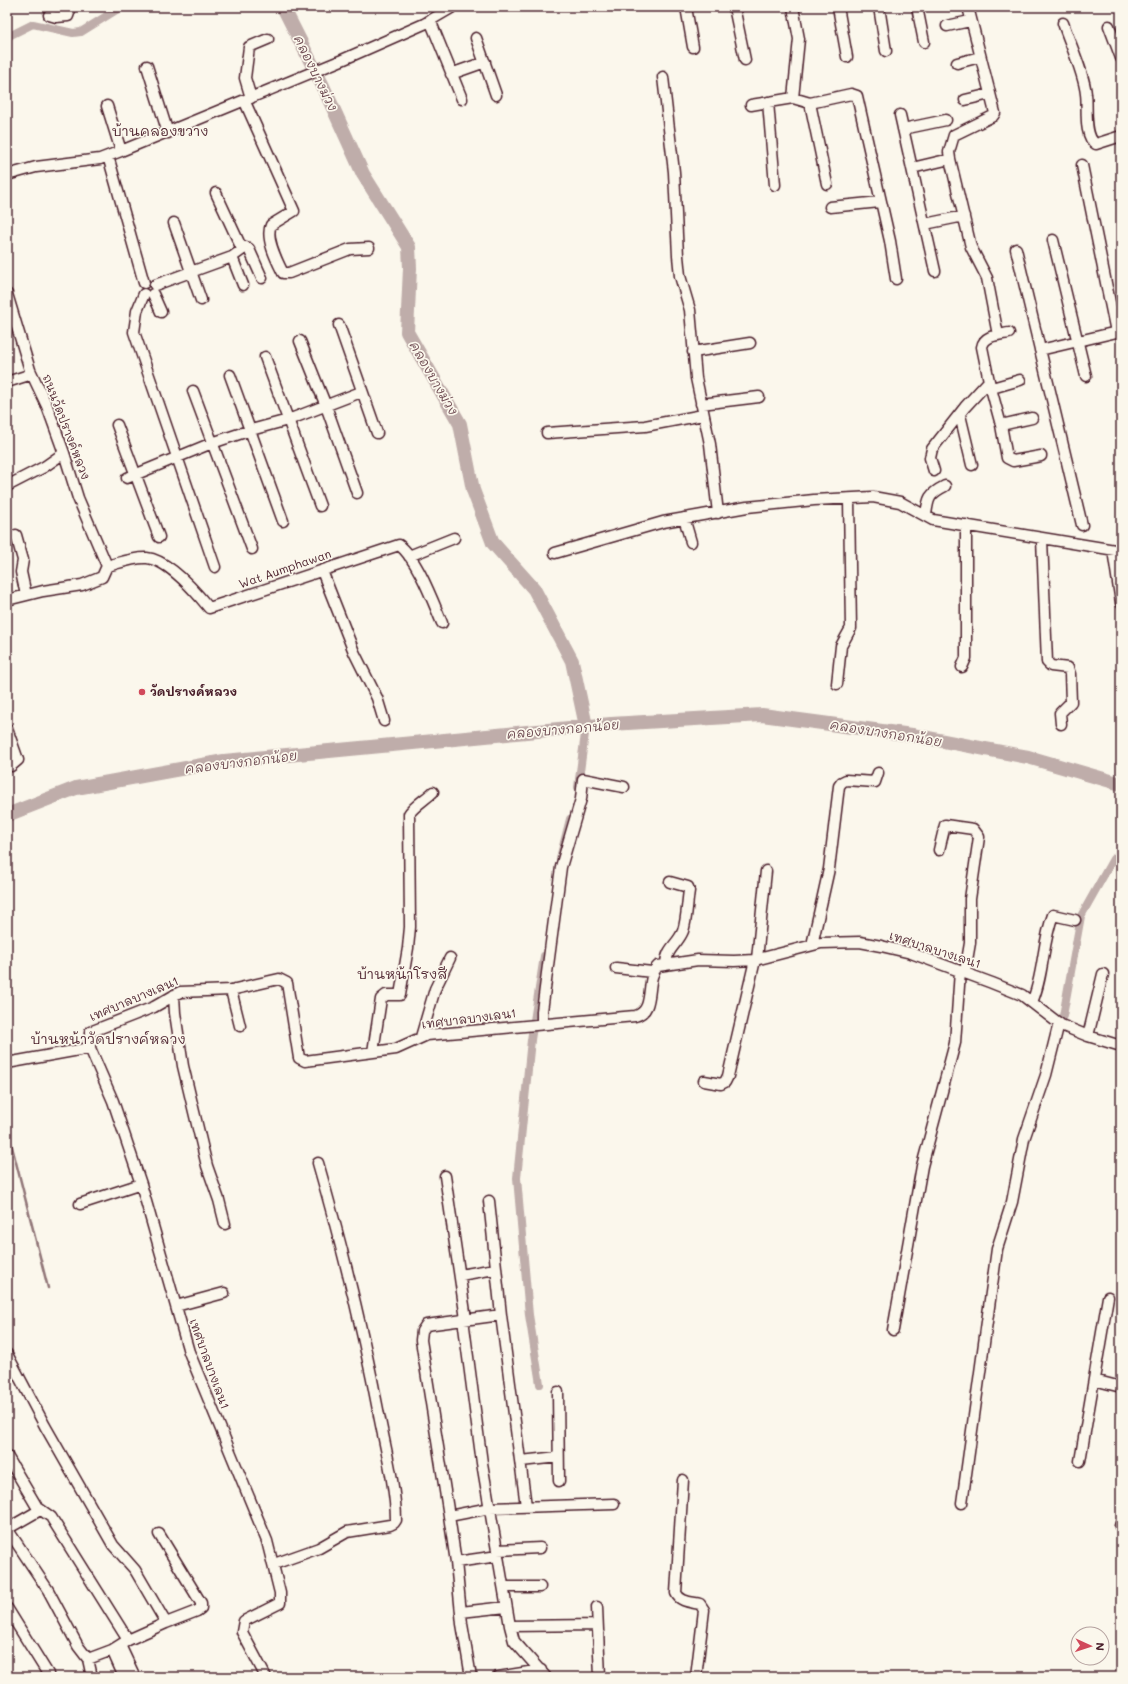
<svg xmlns="http://www.w3.org/2000/svg" width="1128" height="1684" viewBox="0 0 1128 1684" font-family="Mali,'Playpen Sans Thai',sans-serif">
<style>
.lines{fill:none;stroke-linecap:round;stroke-linejoin:round}
.stream{stroke:#907477;stroke-width:2.5}
.canal{stroke:#bfadaa;stroke-width:8}
.river{stroke:#bfadaa;stroke-width:14}
.minor-casing{stroke:#4a1f2b;stroke-width:13}
.minor{stroke:#fbf7ec;stroke-width:10}
.poi-dot{fill:#d1495b;stroke:#fbf7ec;stroke-width:1.5}
.labels{text-anchor:middle;stroke-width:3.5;stroke-linejoin:round;paint-order:stroke}
.street-label{font-size:12px;fill:#4a1f2b;stroke:#fbf7ec}
.poi-label{font-size:12px;font-weight:bold;fill:#4a1f2b;stroke:#fbf7ec;text-anchor:start}
.water-label{font-size:13px;font-style:italic;fill:#6d4a51;stroke:#fbf7ec}
.quarter-label{font-size:14px;fill:#4a1f2b;stroke:#fbf7ec}
</style>
<rect width="100%" height="100%" fill="#fbf7ec"/>
<filter id="ink" filterUnits="userSpaceOnUse"><feTurbulence type="fractalNoise" baseFrequency=".025" numOctaves="2"/><feDisplacementMap in="SourceGraphic" scale="8" xChannelSelector="R" yChannelSelector="G"/><feConvolveMatrix kernelMatrix="1 2 1 2 8 2 1 2 1" color-interpolation-filters="sRGB"/></filter>
<g filter="url(#ink)">
<g class="lines">
<!-- stream -->
<path class="stream" d="M7 1127 48 1288"/>
<!-- canal -->
<path class="canal" d="M7 37 33 24 73 33 81 32 121 7
M578 787 586 726
M560 858 570 819
M1063 1016 1081 916 1113 859 1121 854
M540 1384 529 1315 517 1178 531 1040 544 956"/>
<!-- river -->
<path class="river" d="M283 7 323 86 363 174 409 247 410 268 407 332 460 424 473 490 493 543 534 589 572 661 586 726
M7 815 76 788 224 761 611 724 762 715 912 735 1028 757 1121 784"/>
<defs>
<path id="minor" d="M686 7 693 47
M734 7 745 60
M793 7 799 39 793 98
M838 7 847 57
M879 7 886 51
M917 7 924 42
M968 7 995 113 993 116 954 135 949 152 950 159 971 247 987 278 998 335
M49 15 56 17 68 16 70 10 69 7
M430 20 462 99
M1063 23C1070 44 1084 73 1086 94 1088 106 1083 137 1096 144L1121 136
M947 26 970 21
M1109 26 1121 58
M476 38 496 95
M957 63 980 57
M147 66 168 133
M451 74 485 62
M663 77 674 172 678 256 680 276 690 310 696 378 710 444 718 513
M251 98 245 78 249 47 268 39
M965 100 990 94
M245 102 294 211 271 225C265 238 277 261 283 273H289L350 249 369 248
M768 102 775 185
M810 103 827 184
M751 105 793 98 810 103 851 94 857 96 890 241 896 279
M107 106 121 151
M900 115 935 271
M903 129 946 120
M108 156 144 283
M1082 165 1116 332
M912 168 950 159
M7 175 36 167 100 159 121 151 342 60 424 24 453 7
M216 193 242 249
M830 207 880 202
M174 223 201 300
M925 224 964 216
M1053 240 1086 376
M1016 249 1082 525
M232 257 243 285
M155 285 232 257 246 247 249 249 262 278
M7 294 30 370 47 406 64 453 78 498 107 566
M144 294 137 311 134 332 215 567
M153 294 161 312
M339 325 377 433
M300 341 326 406 357 493
M1040 350 1121 331
M693 352 750 343
M265 357 320 506
M230 375 283 521
M989 381 1001 425 1007 458 1013 461 1041 456
M7 382 32 374
M992 388 1020 380
M193 391 252 549
M701 404 759 397
M960 415 972 465
M117 425 159 537
M1001 425 1032 418
M547 433 645 426 703 415
M934 471 930 458 932 449 965 407 989 381 982 347C984 335 999 335 1009 333
M127 478 212 443 251 430 288 420 361 392
M7 486 44 467 64 453
M926 515C928 498 929 494 945 486
M684 518 691 542
M16 535 23 560 21 572 26 595
M1042 539 1047 662 1051 666 1068 668 1070 674 1071 702 1060 713 1061 724
M1113 550 1121 603
M555 553 663 522 747 507 814 500 873 497 900 502 933 520 1121 551
M409 556 454 538
M107 566C119 563 134 557 147 558 168 560 196 592 209 608L399 545C417 558 433 602 442 623
M322 571 354 652 377 698 384 721
M7 600 43 591 82 585 102 577 107 566
M962 667 966 658V525
M837 684 841 646 851 628 849 499
M7 729 18 760 11 766
M939 850 945 825 973 829 979 837 970 899V943L965 972
M812 945 829 869 839 786 842 782 846 780 875 782 878 773
M757 959 766 871
M666 964C666 949 678 944 683 931 687 919 687 903 689 891L688 887 670 882
M616 968 652 972
M231 990 240 1026
M174 995 175 1013 183 1066 207 1166 219 1200 225 1224
M1032 1002C1044 975 1042 943 1053 915L1075 920
M542 1023V1011L561 867 581 799 583 779 624 787
M1088 1036 1103 974
M421 1037 435 989 450 958
M373 1052 381 999 386 995H400L408 948 410 927 409 814C413 807 427 798 433 792
M7 1063 90 1048
M704 1081 721 1084 725 1082 728 1076 755 960
M445 1176 466 1319
M489 1201 501 1315
M80 1204 141 1184
M460 1275 495 1269
M176 1306 224 1293
M463 1319 482 1463 510 1626 514 1641 546 1677
M893 1330 922 1166 955 1043 960 971
M7 1354 45 1426 113 1545 135 1570 166 1623
M1094 1380 1121 1387
M558 1392 559 1481
M7 1456 37 1507 51 1517 128 1640
M521 1461 558 1457
M1080 1461 1108 1297
M683 1480 676 1593C680 1602 691 1602 700 1604L704 1610 696 1677
M962 1503 997 1249 1012 1202 1024 1139 1046 1075 1059 1023
M449 1516 421 1340 422 1331 426 1325 501 1315 526 1506
M1120 1526 1121 1523
M7 1529 40 1510
M8 1530 48 1590 78 1646 88 1659 112 1650 128 1640 166 1623 197 1611 201 1608V1603L159 1534
M497 1550 540 1548
M456 1562 498 1556
M274 1564 319 1548 347 1532 390 1525 394 1523 396 1520C396 1489 385 1446 379 1415 363 1330 342 1246 318 1163
M504 1587H540
M597 1607 600 1677
M7 1608 48 1674V1677
M461 1612 506 1607
M510 1626 597 1625
M120 1645 135 1677
M112 1650 124 1677
M88 1659 92 1677
M266 1677 242 1632 244 1621 280 1603V1593L267 1541 189 1352 141 1184 113 1101 90 1048V1032L154 1007 180 992 231 990 279 979 287 983 299 1058 305 1061 396 1049 427 1035 635 1016C657 1011 644 979 658 966L698 960 734 961 755 960 821 943 860 942 881 946 911 953 992 983 1022 995 1061 1025 1088 1036 1121 1046
M471 1677 462 1624 456 1562 449 1516 490 1508 614 1504
M498 1677 541 1670"/>
</defs>
<!-- minor casing -->
<use href="#minor" class="minor-casing"/>
<!-- minor -->
<use href="#minor" class="minor"/>
</g>
</g>
<!-- markers -->
<circle class="poi-dot" cx="142" cy="692" r="4"/>
<g class="labels">
<!-- street labels -->
<g class="street-label">
<text transform="translate(66 427) rotate(69)" y="4">ถนนวัดปรางค์หลวง</text>
<text transform="translate(285 569) rotate(-19)" y="4">Wat Aumphawan</text>
<text transform="translate(935 950) rotate(18)" y="4">เทศบาลบางเลน1</text>
<text transform="translate(134 999) rotate(-23)" y="4">เทศบาลบางเลน1</text>
<text transform="translate(469 1019) rotate(-7)" y="4">เทศบาลบางเลน1</text>
<text transform="translate(209 1364) rotate(70)" y="4">เทศบาลบางเลน1</text>
</g>
<!-- poi labels -->
<g class="poi-label">
<text x="150" y="696">วัดปรางค์หลวง</text>
</g>
<!-- water labels -->
<g class="water-label">
<text transform="translate(316 73) rotate(64)" y="5">คลองบางม่วง</text>
<text transform="translate(434 378) rotate(60)" y="5">คลองบางม่วง</text>
<text transform="translate(563 729) rotate(-5)" y="5">คลองบางกอกน้อย</text>
<text transform="translate(886 733) rotate(9)" y="5">คลองบางกอกน้อย</text>
<text transform="translate(241 762) rotate(-7)" y="5">คลองบางกอกน้อย</text>
</g>
<!-- quarter labels -->
<g class="quarter-label">
<text x="160" y="136">บ้านคลองขวาง</text>
<text x="402" y="979">บ้านหน้าโรงสี</text>
<text x="108" y="1044">บ้านหน้าวัดปรางค์หลวง</text>
</g>
</g>
<!-- margin -->
<rect width="1128" height="1684" fill="none" stroke="#fbf7ec" stroke-width="24"/>
<rect x="12" y="12" width="1104" height="1660" fill="none" stroke="#4a1f2b" stroke-width="1.5" filter="url(#ink)"/>
<!-- north arrow -->
<g transform="translate(1090 1646) rotate(93)"><circle r="19" fill="#fbf7ec" stroke="#b4a19f"/>
<path d="M0-3L7 15L0 10L-7 15Z" fill="#d1495b"/>
<text y="-6" font-size="11" font-weight="bold" text-anchor="middle" fill="#4a1f2b">N</text>
</g>
</svg>
